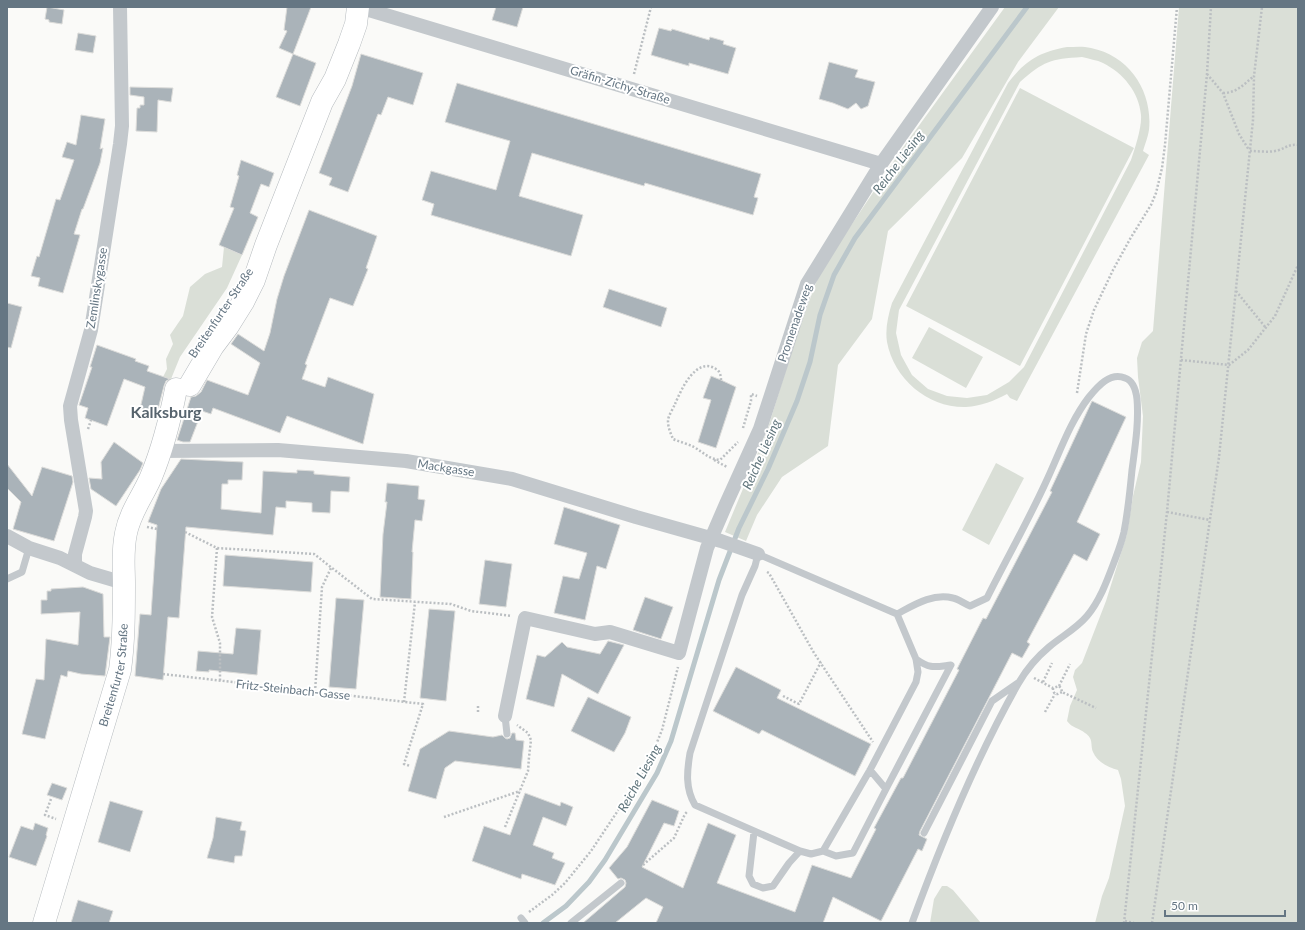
<svg xmlns="http://www.w3.org/2000/svg" width="1305" height="930" viewBox="0 0 1305 930" font-family="Lato,sans-serif">
<style>
.green{fill:#dadfd7;fill-rule:evenodd}
.lines{fill:none;stroke-linecap:round;stroke-linejoin:round}
.stream{stroke:#bbc7cb;stroke-width:5}
.building{fill:#aab3b9;stroke:#dcdcda}
.primary-casing{stroke:#b5babe;stroke-width:23}
.path{stroke:#bbbfc2;stroke-width:2.5;stroke-dasharray:2 2;stroke-linecap:butt}
.service{stroke:#c3c8cc;stroke-width:7}
.minor{stroke:#c3c8cc;stroke-width:14}
.primary{stroke:#fff;stroke-width:22}
.labels{text-anchor:middle;stroke-width:4;stroke-linejoin:round;paint-order:stroke}
.street-label{font-size:12px;fill:#657683;stroke:#fff}
.water-label{font-size:13px;font-style:italic;fill:#60757c;stroke:#fff}
.district-label{font-size:16px;font-weight:bold;fill:#57646e;stroke:#fff}
</style>
<rect width="100%" height="100%" fill="#fafaf8"/>
<!-- green -->
<path class="green" d="M1005 7H1059L1018 62 962 158 888 231 872 319 838 365 828 446 782 477 757 515 746 541 725 532 767 431 797 334 820 272 902 149Z
M1179 7H1298V923H1095L1102 896 1109 878 1125 806 1121 779 1118 770C1109 768 1097 762 1093 752 1090 744 1094 739 1085 733 1079 728 1072 728 1067 721L1070 706 1077 690 1073 677 1075 670 1082 663 1106 601 1127 534 1133 496 1141 462 1143 416 1138 377 1137 358 1142 342 1153 331Z
M1067 47C1075 47 1083 46 1091 48 1130 56 1153 92 1149 130 1148 137 1145 144 1143 151L1149 155 1017 401 1010 398 1007 394C994 401 981 406 966 407 928 408 894 379 887 342 885 329 888 316 892 303L1008 83C1025 61 1039 52 1067 47ZM1082 57C1089 59 1097 60 1103 63 1123 73 1139 92 1141 115 1142 127 1135 148 1131 160L1024 367 1009 382 987 395 967 398 947 396 928 389 912 375 901 355 896 333 899 310 1020 82C1044 61 1050 59 1082 57Z
M1020 88 1134 148 1020 366 906 306Z
M224 247 242 255 227 288 180 357 171 379 163 377 167 369 166 359 173 344 170 335 183 316 190 287 205 274 222 267Z
M929 327 983 357 966 388 912 358Z
M996 463 1024 478 989 545 962 530Z
M942 886H947L953 890 981 923H930L934 899Z"/>
<g class="lines">
<!-- stream -->
<path class="stream" d="M543 923 566 906 589 882 605 860 657 773 671 741 719 580 739 528 768 469 797 401 810 362 820 315 834 275 855 238 1027 7"/>
</g>
<!-- building -->
<path class="building" d="M47 7 64 10 62 24 49 22V20L45 19Z
M287 7H311L293 54 279 48 287 31 284 30Z
M496 7H523L517 27 492 20Z
M659 28 671 31 672 29 709 40 710 37 724 41 723 44 736 48 728 74 689 63V66L651 55Z
M78 33 96 36 93 53 75 50Z
M293 54 316 63 300 106 276 97Z
M361 54 423 73 413 105 388 97 381 115 378 114 348 192 329 185 332 178 319 173 352 86Z
M829 62 858 70 855 77 875 82 868 106 861 109 856 103 848 109 833 103 819 99Z
M457 83 761 174 754 197 758 198 753 215 645 183 644 186 532 153 519 196 583 215 571 256 431 215 434 204 422 200 431 171 496 190 510 141 445 122Z
M130 87 173 88 171 102 158 100 157 132 136 131 137 108H140V105H144V97L130 95Z
M81 115 105 119 100 149 103 148 100 163 83 209H82L74 234 80 235 63 293 38 286 40 278 31 276 37 256 39 257 56 199 60 200 74 160 62 157 67 142 76 145Z
M241 160 274 173 269 187 261 184 250 213 258 217 242 255 219 245 234 208 230 207 239 176 237 175Z
M309 210 377 236 366 268 368 269 353 306 330 298 305 364 307 365 302 379 325 387 328 377 374 394 363 444 287 416 280 433 213 408 211 414 202 411 190 442H183L177 440 191 397 196 396 201 392 207 380 248 395 260 363 231 344 238 334 264 351 270 333 277 299 284 276Z
M609 289 667 308 661 327 603 307Z
M7 303 22 307 11 348 7 347Z
M97 345 136 359 135 361 149 366 147 371 170 379 166 381 164 386 157 413 140 409 145 387 124 379 107 426 85 418 88 408 79 405 92 367H90Z
M711 376 721 380 736 387 716 448 698 442 711 400 703 398Z
M1092 401 1126 417 1077 522 1100 534 1087 561 1074 554 1027 642 1030 644 1022 658 1012 653 920 831 919 835 927 839 922 851 918 849 881 921 833 897 823 923H656L663 907 646 898 615 923H583L625 887 626 883 625 880 621 878 618 879 609 868 627 847 652 800 679 811 674 826 664 823 642 867 683 888 708 823 736 835 717 883 795 912 812 865 851 878 876 829 874 828 901 778H903L959 670 957 669 983 618 986 619 1052 492 1050 491Z
M114 442 143 463 140 470 116 506 91 489 89 478 102 479 101 462Z
M181 459 243 462 242 480H228V484H222L221 509 261 513 263 471 297 473V470L314 471V474L350 477 349 492 331 491 330 513 312 512V503L286 501V508L276 507 273 535 186 527 179 618 168 617 163 680 135 676 139 625 140 614 151 615 157 525 148 522 161 489Z
M7 464 32 496 42 467 72 476 73 482 54 541 13 529 21 502 7 488Z
M387 483 419 486 418 499 425 500 422 521 415 520 412 552H413L411 599 380 597 383 534 387 502H385Z
M564 507 620 525 606 569 597 566 585 620 554 613 563 576 579 579 587 553 554 544Z
M225 555 313 562 311 592 223 586Z
M485 560 512 564 506 607 479 604Z
M83 587 103 594 104 637H110L105 676 81 674 68 671 67 677 61 675 45 739 22 734 36 679 44 680 46 639 78 645 80 612 41 614V600H47V591H51V589Z
M645 597 673 607 661 639 633 630Z
M336 598 364 600 356 689 329 687Z
M429 609 455 611 446 701 420 698Z
M236 628 261 630 257 675 209 670V672L196 671 198 651 233 654Z
M608 641 624 645 598 694 562 674 554 707 526 699 537 655 545 657 562 642 567 647 600 654Z
M736 667 781 690 777 698 871 744 855 776 762 730 759 734 713 711Z
M588 697 631 717 625 733 614 752 571 731Z
M449 731 493 737 502 735 505 738 507 739 510 738 512 733H515L516 740 524 741 521 769 455 761 445 768 436 799 408 791 420 749Z
M52 783 67 788 62 800 47 795Z
M525 793 560 806 561 802 573 807 566 826 543 817 533 845 554 853 552 858 565 863 555 885 522 874 521 879 472 861 484 826 510 835Z
M110 801 143 811 130 852 98 842Z
M216 817 242 822 240 830 246 831 242 856H235L234 863 207 858 213 838Z
M35 823 48 828 46 835 47 836 36 866 9 857 21 826 33 830Z
M78 900 113 911 109 923H71Z"/>
<g class="lines">
<defs>
<g id="primary">
<path d="M190 385 213 346 228 326 243 302 254 280 266 245 322 102 335 79 349 44 356 24 358 7"/>
<path id="s1" d="M44 923 120 670C124 641 124 613 124 584 124 565 122 552 126 533 130 512 143 496 151 477 163 448 170 420 176 389"/>
</g>
</defs>
<!-- primary casing -->
<use href="#primary" class="primary-casing"/>
<!-- path -->
<path class="path" d="M634 74 651 7
M1207 74 1223 93 1239 134 1249 150
M1223 93C1237 93 1244 84 1254 76
M1250 151C1259 151 1270 153 1279 150 1287 147 1290 144 1298 145
M1236 291 1266 328
M1181 360 1229 365 1248 350 1275 316 1298 265
M721 380C721 376 720 371 716 369 696 356 681 390 675 404 673 409 668 416 668 421 668 428 671 434 673 439 680 442 688 444 694 447 704 453 709 459 720 460L738 442
M1077 393 1086 334 1094 310 1113 270 1130 239 1151 205 1156 193 1162 168 1165 145 1177 7
M743 428 751 401V394L757 396
M88 429 91 420
M714 460 727 467
M1167 512 1210 520
M147 527 157 529
M185 532 217 548 314 554 372 599 451 604 471 611 512 616
M217 548 212 617 220 643V682
M767 572 769 573 814 653 873 742
M163 674 423 704 404 764 410 766
M1034 678 1053 688 1059 686 1061 688 1062 692 1096 708
M1043 682 1052 663
M1059 686 1070 664
M1053 688V691L1055 694H1058L1062 692
M315 692 322 587 331 568
M783 696 799 704 821 662
M404 702 415 602
M478 712V706
M1045 712 1055 694
M51 799 45 815 56 819
M444 817 520 791
M505 827 528 771 529 757 531 740 528 733 517 725
M643 865 674 838 685 814 688 811
M529 912 552 895 565 883 591 851 647 767 662 730 678 667
M1125 921 1134 923
M1124 923 1167 512 1207 74 1211 7
M1152 923 1219 457 1253 120 1254 76 1262 7"/>
<!-- service -->
<path class="service" d="M758 554 897 614 916 659 918 672 916 682 870 770 823 851 811 854 800 851 695 805C685 788 687 771 690 753L742 595 755 566Z
M7 579 22 572 29 548
M897 614C914 605 932 593 953 598 958 599 965 604 970 606L987 598C1006 560 1027 523 1045 484 1059 455 1069 423 1089 397 1098 386 1110 372 1125 378 1134 381 1136 391 1137 399 1139 422 1135 447 1132 470 1130 491 1128 511 1124 532 1122 540 1119 549 1116 557 1108 578 1101 599 1087 616 1076 629 1062 636 1049 647 1037 657 1026 670 1018 684 975 760 942 841 912 923
M505 716 507 734
M886 789 951 665C934 667 930 669 916 659
M754 832 749 876 753 884 763 888 773 886 789 863 800 851
M924 833 992 701 1018 683
M823 851 836 856 853 853 886 789 870 770
M521 918 525 923
M571 923 621 883"/>
<!-- minor -->
<path class="minor" d="M359 7 881 164
M161 451 278 450 406 461 512 479 636 517 721 541 758 554
M7 536 29 548 60 558 90 573 124 583
M75 565V554L85 517 86 511 71 420 70 406 91 330 120 144 122 126 120 7
M505 716 525 618 595 634 610 632 679 653 707 548 726 504 760 429 807 284 881 164 992 7"/>
<!-- primary -->
<use href="#primary" class="primary"/>
</g>
<g class="labels">
<!-- street labels -->
<g class="street-label">
<text transform="translate(620 85) rotate(17)" y="4">Gräfin-Zichy-Straße</text>
<text transform="translate(97 288) rotate(-81)" y="4">Zemlinskygasse</text>
<text transform="translate(221 313) rotate(-56)" y="4">Breitenfurter Straße</text>
<text transform="translate(795 323) rotate(-71)" y="4">Promenadeweg</text>
<text transform="translate(446 468) rotate(9)" y="4">Mackgasse</text>
<text dy="4" stroke="none"><textPath href="#s1" startOffset="258">Breitenfurter Straße</textPath></text>
<text transform="translate(293 690) rotate(6)" y="4">Fritz-Steinbach-Gasse</text>
</g>
<!-- water labels -->
<g class="water-label">
<text transform="translate(898 162) rotate(-53)" y="5">Reiche Liesing</text>
<text transform="translate(761 454) rotate(-66)" y="5">Reiche Liesing</text>
<text transform="translate(639 778) rotate(-61)" y="5">Reiche Liesing</text>
</g>
<!-- district labels -->
<g class="district-label">
<text x="166" y="418">Kalksburg</text>
</g>
</g>
<!-- border -->
<rect width="1305" height="930" fill="none" stroke="#657683" stroke-width="16"/>
<!-- scale -->
<path d="M1165 910v6h120v-6" fill="none" stroke="#657683" stroke-width="2"/>
<text x="1171" y="910" font-size="12" fill="#657683" stroke="#ffffff" stroke-width="3" paint-order="stroke">50 m</text>
</svg>
